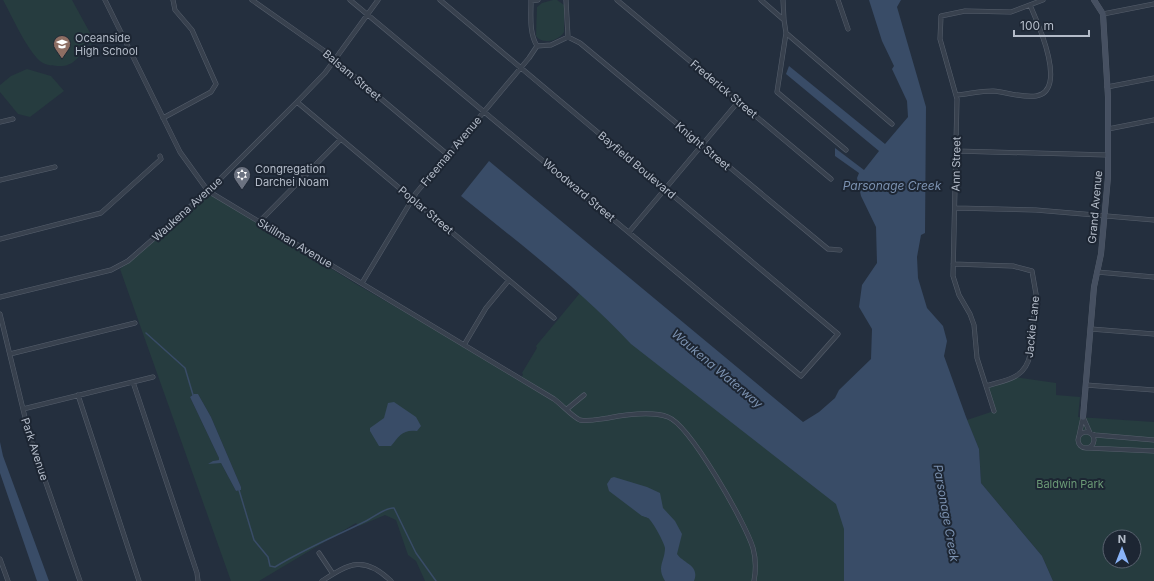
<svg xmlns="http://www.w3.org/2000/svg" width="1154" height="581" viewBox="0 0 1154 581" font-family="Inter,sans-serif">
<style>
.green{fill:#263c3f;fill-rule:evenodd}
.water{fill:#394c67}
.lines{fill:none;stroke-linecap:round;stroke-linejoin:round}
.stream{stroke:#394c67;stroke-width:1.5}
.street-casing{stroke:#565f6c;stroke-width:5}
.secondary-casing{stroke:#565f6c;stroke-width:6}
.street{stroke:#38414e;stroke-width:4}
.secondary{stroke:#465061;stroke-width:5.5}
.labels{text-anchor:middle;stroke-width:4;stroke-linejoin:round;paint-order:stroke}
.poi-label{font-size:11px;fill:#b4bcc9;stroke:#1d2633;text-anchor:start}
.street-label{font-size:11px;fill:#b4bcc9;stroke:#1d2633}
.park-label{font-size:11px;fill:#6b9a76;stroke:#1d2633}
.water-label{font-size:12px;font-style:italic;fill:#7c92b1;stroke:#1d2633}
</style>
<rect width="100%" height="100%" fill="#242f3e"/>
<!-- green -->
<path class="green" d="M3 0H72L95 42 90 45 87 42C82 53 76 65 62 66 56 66 49 66 43 63 29 55 12 16 3 0Z
M553 0H557L564 5V32C559 41 542 45 536 36L537 7 542 3Z
M27 69 51 76 64 91 30 117 18 114 0 92V85L11 76Z
M208 192 356 284 521 379 523 374 522 373 537 348 536 346 580 293 603 313 839 502 856 546 847 581H425L416 561 408 555 396 520 385 515 359 526 356 523 259 581H231L120 269ZM194 394H198L211 417 241 487V490L236 491 221 463H215L213 461 219 460V458L190 397Z
M1014 377 1056 383V395L1080 397 1078 417 1154 422V581H1053L1042 556 981 483 979 449 967 420 994 411 986 386ZM1110 537H1134V561H1110Z"/>
<!-- water -->
<path class="water" d="M869 0H901L897 7 926 107 925 233 921 235 917 257 918 278 927 308 943 326 947 341 944 356 966 417 979 449 981 483 1042 556 1053 581H844V529L836 504 631 344C580 289 520 244 461 196L489 161 803 422 819 412 835 398 839 390 871 359 872 329 859 307 862 285 877 263 876 227 861 196 857 178 859 173 835 156V148L864 170 879 151 786 74 789 66 885 144 908 117 907 101 892 69 894 66 882 41Z
M194 394H198L211 417 241 487V490L236 491 221 463 208 464 213 461 219 460V458L190 397Z
M394 402 416 417 421 426 417 431C403 429 399 436 391 446H379L370 431V428L384 418 388 403Z
M0 442 3 456 49 581H37L0 473Z
M614 477 647 487 660 493 663 508 675 521 682 534 677 554C684 564 700 565 694 581H665C656 567 665 561 665 548 665 544 652 520 648 518 648 518 643 516 642 516L609 491 607 484 611 478Z"/>
<g class="lines">
<!-- stream -->
<path class="stream" d="M146 333 185 368 193 395
M239 490 254 540 268 557 270 566 275 567C304 549 336 536 366 521 374 517 386 507 394 508L416 553 436 581"/>
<defs>
<path id="street" d="M105 0 180 152 208 191 554 399C561 404 574 418 580 420 589 422 599 419 608 418 624 415 652 411 668 417 690 425 746 524 753 548 756 559 756 570 754 581
M252 0 323 50 448 155
M350 0 801 376 838 334 440 0
M566 0 568 37
M617 0 831 179
M761 0 784 20 786 33 777 92 846 150
M783 0 784 20
M838 0 848 29
M531 1C531 16 529 33 537 46L551 45 568 37
M531 1 538 0
M1103 14 1154 4
M786 33 892 124
M568 37 580 43 828 249 840 250
M1107 87 1154 78
M956 95C968 94 980 91 993 91 1006 92 1022 98 1036 96 1069 91 1037 21 1030 5
M297 102 554 318
M163 118 211 92 216 84 192 30 175 10 173 0
M0 122 13 119
M1108 129 1154 120
M956 151 1108 155
M0 180 55 167
M955 208 1036 210 1154 220
M259 222 341 139
M629 232 738 102
M0 239 101 213 161 159 160 156
M953 264 1013 266 1032 271 1036 294 1030 355C1025 379 1006 380 986 386
M1097 272 1154 277
M362 283 416 193 529 58 537 46
M0 297 111 270 128 261 208 191 297 102 325 73 378 0
M0 314 29 434 80 581
M1091 329 1154 334
M464 345 486 308 509 280
M10 354 135 323
M133 382 197 573 198 581
M1086 385 1154 390
M78 395 139 581
M23 409 153 377
M567 409 584 395
M994 411 977 358 974 325 970 314 959 295 953 276 957 99 940 39 941 16 965 11 1011 12 1043 0
M1083 417 1090 433 1095 435 1154 440
M1078 440a8 8 0 1 1 16 0a8 8 0 1 1-16 0Z
M1079 436 1083 417
M1088 448 1154 451
M319 553 333 574
M0 559 8 581
M322 581C350 563 364 555 391 581"/>
<path id="secondary" d="M1083 417 1094 287 1101 254 1108 177V97L1103 14 1094 0"/>
</defs>
<!-- street casing -->
<use href="#street" class="street-casing"/>
<!-- secondary casing -->
<use href="#secondary" class="secondary-casing"/>
<!-- street -->
<use href="#street" class="street"/>
<!-- secondary -->
<use href="#secondary" class="secondary"/>
</g>
<!-- icons -->
<defs>
<symbol id="school-pin" viewBox="-11 -11 22 30"><path d="M0 17L-7.5 6A9.5 9.5 0 1 1 7.5 6Z" fill="#8d6e63" stroke="#1d2633"/><path d="M0-5L7-2L0 1L-7-2ZM-4 1L0 2.5L4 1V4Q0 6-4 4Z" fill="#fff"/></symbol>
<symbol id="synagogue-pin" viewBox="-11 -11 22 30"><path d="M0 17L-7.5 6A9.5 9.5 0 1 1 7.5 6Z" fill="#6b7280" stroke="#1d2633"/><path d="M0-6.5L5.6 3.2H-5.6ZM0 6.5L5.6-3.2H-5.6Z" fill="#fff"/></symbol>
</defs>
<g fill-rule="evenodd">
<use href="#school-pin" x="52" y="34" width="20" height="27"/>
<use href="#synagogue-pin" x="232" y="165" width="20" height="27"/>
</g>
<g class="labels">
<!-- poi labels -->
<g class="poi-label">
<text x="75" y="42">Oceanside<tspan x="75" dy="13">High School</tspan></text>
<text x="255" y="173">Congregation<tspan x="255" dy="13">Darchei Noam</tspan></text>
</g>
<!-- street labels -->
<g class="street-label">
<text transform="translate(352 75) rotate(40)" y="4">Balsam Street</text>
<text transform="translate(724 89) rotate(40)" y="4">Frederick Street</text>
<text transform="translate(703 146) rotate(40)" y="4">Knight Street</text>
<text transform="translate(451 151) rotate(-50)" y="4">Freeman Avenue</text>
<text transform="translate(956 164) rotate(-89)" y="4">Ann Street</text>
<text transform="translate(637 165) rotate(40)" y="4">Bayfield Boulevard</text>
<text transform="translate(579 190) rotate(40)" y="4">Woodward Street</text>
<text transform="translate(1095 207) rotate(-85)" y="4">Grand Avenue</text>
<text transform="translate(187 209) rotate(-42)" y="4">Waukena Avenue</text>
<text transform="translate(426 210) rotate(40)" y="4">Poplar Street</text>
<text transform="translate(295 243) rotate(31)" y="4">Skillman Avenue</text>
<text transform="translate(1032 327) rotate(-84)" y="4">Jackie Lane</text>
<text transform="translate(35 449) rotate(72)" y="4">Park Avenue</text>
</g>
<!-- park labels -->
<g class="park-label">
<text x="1070" y="488">Baldwin Park</text>
</g>
<!-- water labels -->
<g class="water-label">
<text x="892" y="190">Parsonage Creek</text>
<text transform="translate(717 369) rotate(40)" y="4">Waukena Waterway</text>
<text transform="translate(946 513) rotate(80)" y="4">Parsonage Creek</text>
</g>
</g>
<!-- north arrow -->
<g transform="translate(1122 549)"><circle r="19" fill="#1d2633" stroke="#59626f"/>
<path d="M0-3L7 15L0 10L-7 15Z" fill="#8ab4f8"/>
<text y="-6" font-size="11" font-weight="bold" text-anchor="middle" fill="#b4bcc9">N</text>
</g>
<!-- scale -->
<path d="M1014 30v6h75v-6" fill="none" stroke="#b4bcc9" stroke-width="2"/>
<text x="1020" y="30" font-size="12" fill="#b4bcc9" stroke="#1d2633" stroke-width="3" paint-order="stroke">100 m</text>
</svg>
